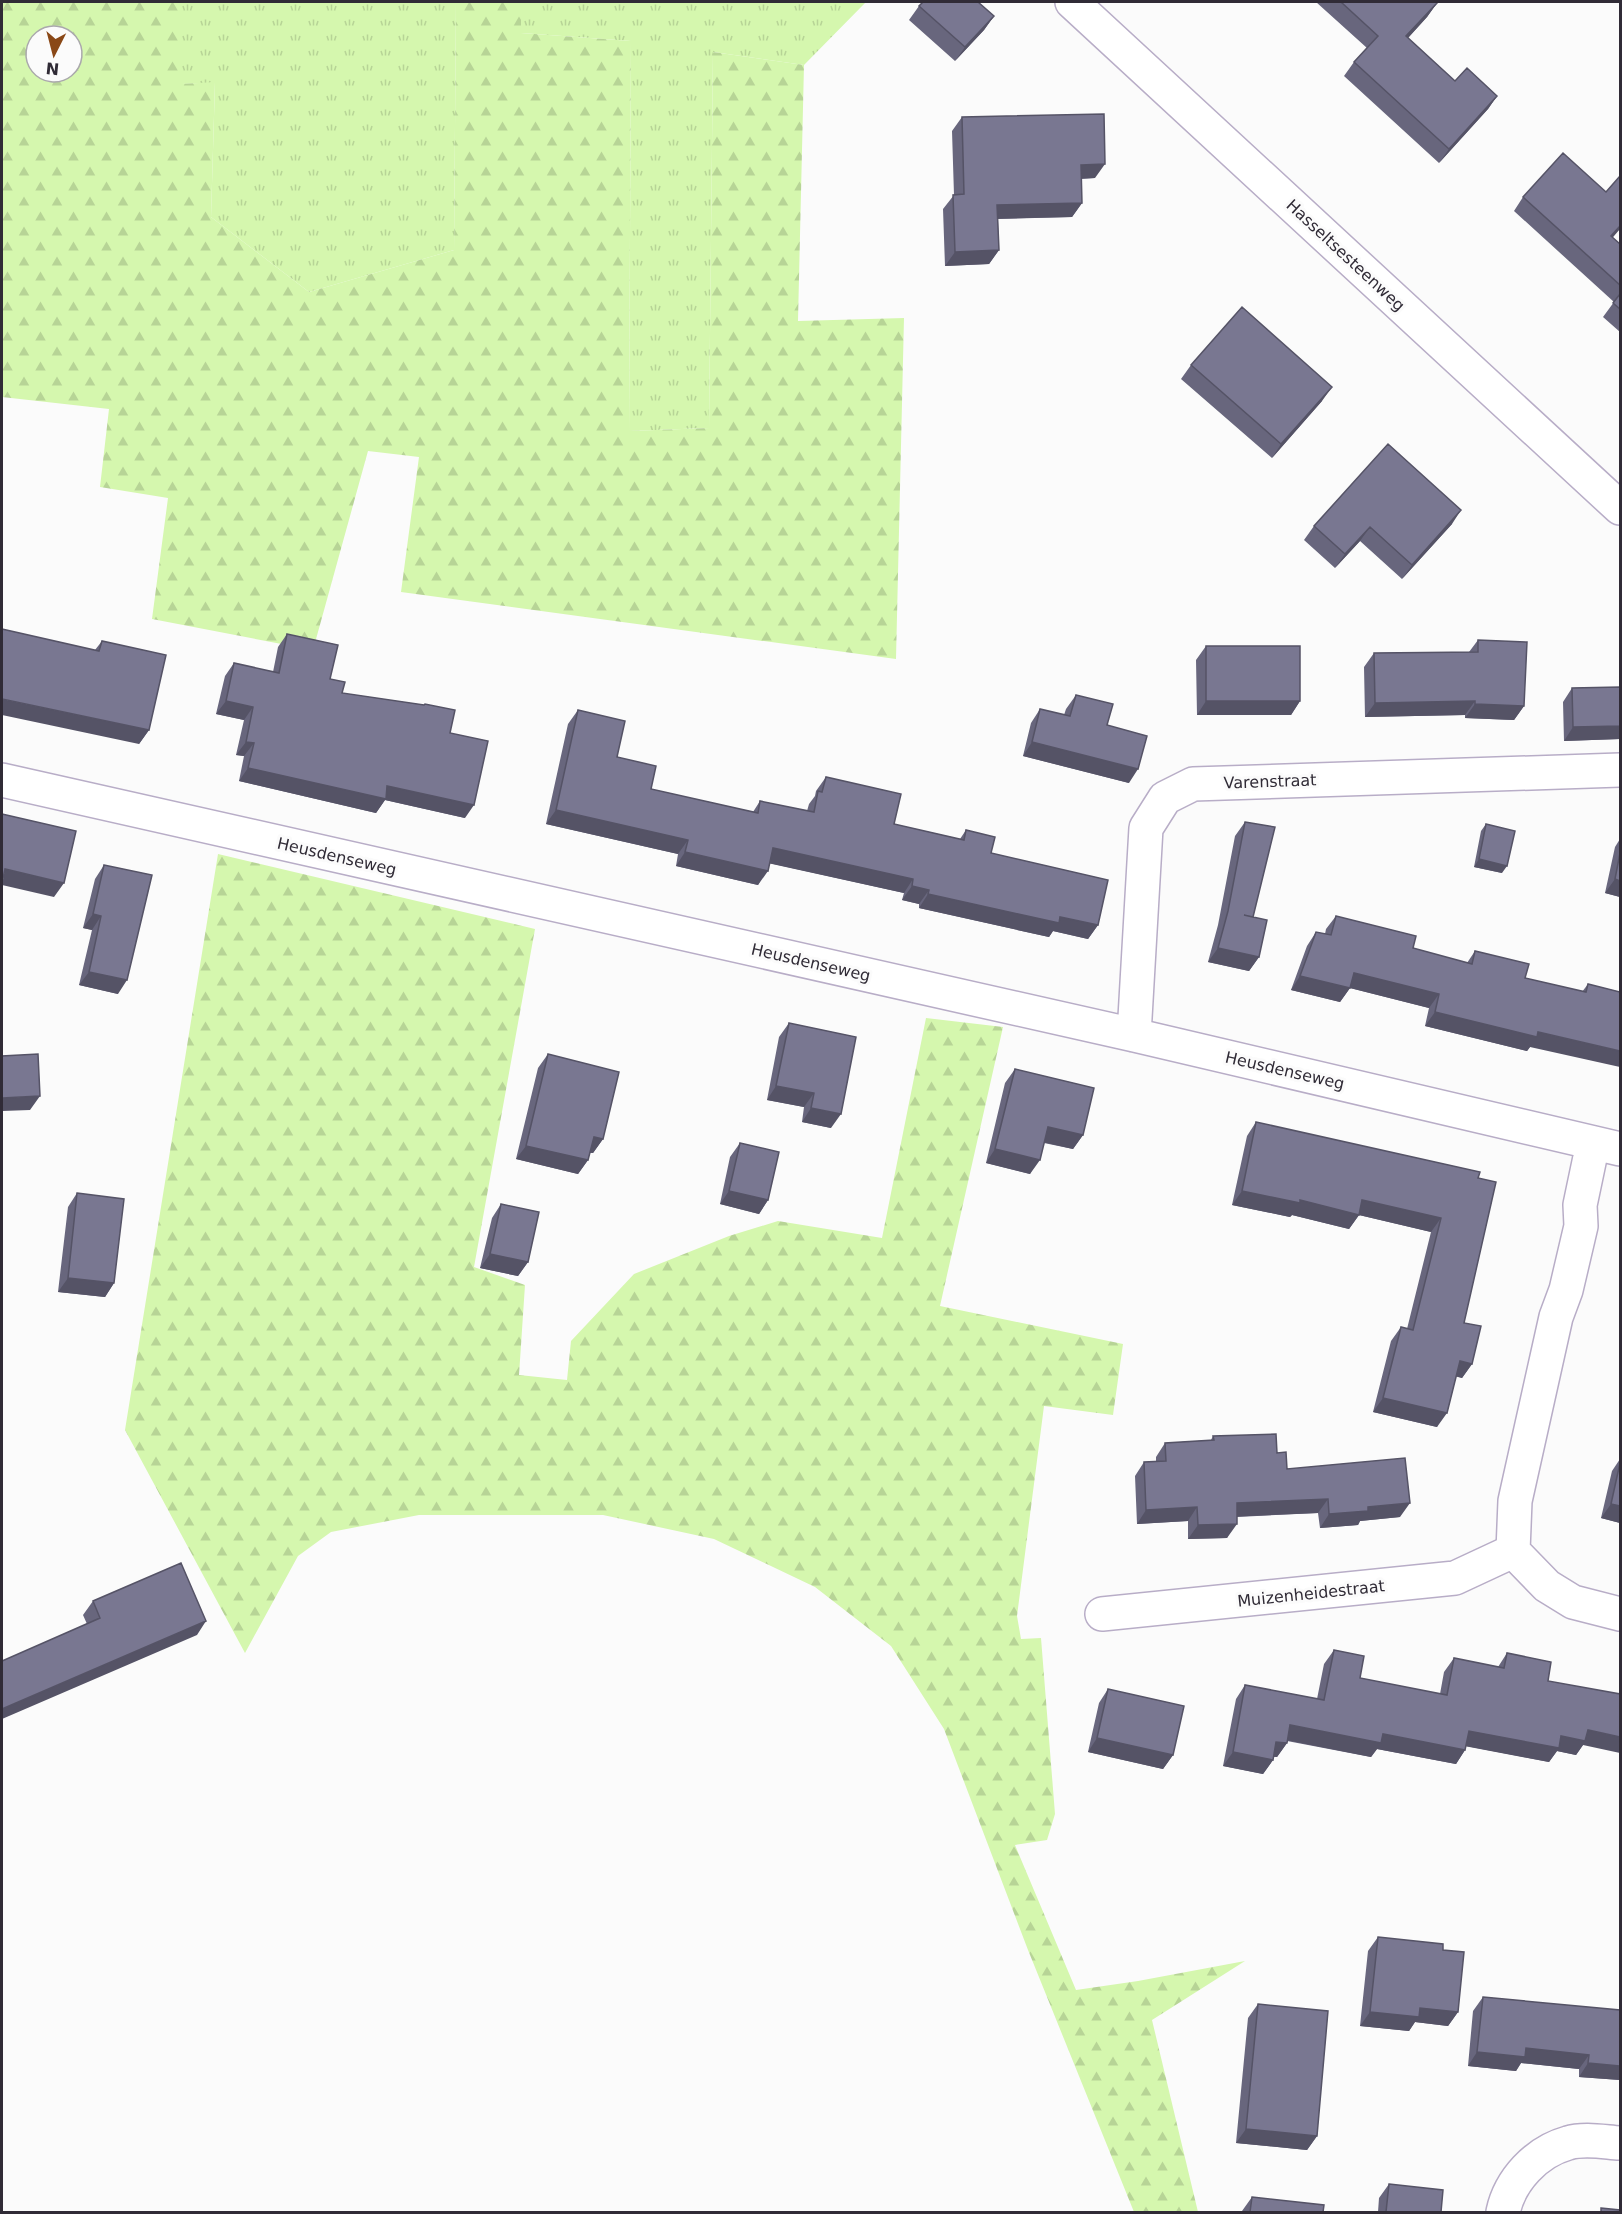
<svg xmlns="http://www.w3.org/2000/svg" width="1622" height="2214" viewBox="0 0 1622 2214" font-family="'DejaVu Sans',sans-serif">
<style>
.grass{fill:url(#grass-tufts)}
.forest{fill:url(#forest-firs);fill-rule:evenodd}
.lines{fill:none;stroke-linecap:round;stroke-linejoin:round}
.minor-casing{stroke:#b8adc7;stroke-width:36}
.tertiary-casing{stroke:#b8adc7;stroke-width:36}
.minor{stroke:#fff;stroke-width:33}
.tertiary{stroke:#fff;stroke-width:33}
.wall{fill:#68667d}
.shaded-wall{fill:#555366}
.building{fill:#797791;stroke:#555366;stroke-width:1.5}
.labels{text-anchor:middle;stroke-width:6;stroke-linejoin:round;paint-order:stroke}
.street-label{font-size:16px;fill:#302b36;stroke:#fbfbfb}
</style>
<defs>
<pattern id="grass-tufts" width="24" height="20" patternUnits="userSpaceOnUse" patternTransform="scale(1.5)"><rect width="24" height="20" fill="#d5f7ae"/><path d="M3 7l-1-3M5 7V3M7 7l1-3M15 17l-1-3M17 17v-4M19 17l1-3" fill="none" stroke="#b7d496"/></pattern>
<pattern id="forest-firs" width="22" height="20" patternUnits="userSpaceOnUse" patternTransform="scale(1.5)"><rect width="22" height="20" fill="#d5f7ae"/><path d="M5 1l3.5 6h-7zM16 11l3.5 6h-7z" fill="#b7d496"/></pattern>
</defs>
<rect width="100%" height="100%" fill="#fbfbfb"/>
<!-- grass -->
<path class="grass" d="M182 2H456L454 250 309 292 211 217 215 83 182 84Z
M521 2H866L804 65 713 52 709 428 629 431 631 41 521 33Z"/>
<!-- forest -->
<path class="forest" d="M2 2H182V84L215 82 211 217 309 292 454 250 456 2H521V33L631 41 629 431 709 428 713 52 804 65 798 321 904 318 896 659 401 592 419 457 368 451 313 650 152 619 168 498 100 487 109 409 2 397ZM36 36H72V72H36Z
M218 854 535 929 474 1267 525 1285 519 1375 567 1380 571 1341 634 1274 729 1236 778 1221 882 1238 926 1018 1003 1027 940 1306 1123 1344 1113 1415 1044 1406 1017 1616 1021 1639 1041 1638 1055 1814 1047 1840 1015 1845 1076 1990 1138 1981 1245 1961 1152 2020 1198 2212H1134L1028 1950 944 1729 891 1646 815 1587 714 1539 603 1515H419L331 1532 298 1556 245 1653 125 1430Z"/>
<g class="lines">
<defs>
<path id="minor" d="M2 780 1134 1035 1620 1149
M1134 1035 1146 828 1165 798 1193 784 1620 770
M1593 1143 1580 1205 1581 1226 1566 1290 1556 1317 1515 1501 1513 1551 1547 1586 1573 1602 1620 1614
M1102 1614 1455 1578 1513 1551
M1503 2212C1510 2180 1536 2152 1568 2143 1584 2138 1604 2142 1620 2143"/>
<path id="tertiary" d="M1072 2 1620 508"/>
</defs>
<!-- minor casing -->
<use href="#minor" class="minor-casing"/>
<!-- tertiary casing -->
<use href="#tertiary" class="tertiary-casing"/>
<!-- minor -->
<use href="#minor" class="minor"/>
<!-- tertiary -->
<use href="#tertiary" class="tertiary"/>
</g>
<!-- wall -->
<path class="wall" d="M1316 2H1436L1437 3 1427 17 1408 38 1455 81 1497 96 1488 109 1439 163 1344 76 1354 62 1367 48Z
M919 6 994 16 984 30 955 61 909 20Z
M962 117 1095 178 1081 179 1082 203 1072 217 998 219 999 250 989 264 945 266 943 209 954 195 952 131Z
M1523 197 1613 238 1620 244V332L1603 317 1614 302 1514 211Z
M1191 365 1322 401 1272 458 1181 379Z
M1452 524 1402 579 1360 541 1335 568 1304 540 1314 526Z
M287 634 342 693 424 705 425 704 450 733 465 818 385 800 376 813 239 781 244 756 236 755 244 720 216 714 225 676 234 663 273 672 278 647Z
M1478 640 1524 706 1514 720 1465 718V715L1365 717 1364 667 1374 653 1469 652Z
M102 641 149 730 139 744 95 650Z
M1206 646 1300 701 1291 715H1197L1196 660Z
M1620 687V739L1564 741 1563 702 1572 688Z
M1076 695 1107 725 1129 783 1023 756 1031 723 1040 709 1064 715 1066 709Z
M578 710 617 757 651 789 753 812 760 801 807 811 809 804 815 796 816 791 826 777 894 824 960 839 966 830 991 853 1098 925 1088 939 1053 931 1049 937 919 908V904L902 900 904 893 769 863 758 885 676 866 678 854 546 824 568 724Z
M1245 822 1253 917 1259 957 1249 971 1208 962 1218 925 1235 836Z
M1486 824 1502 873 1474 867 1481 831Z
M1620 839V897L1605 893 1615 847Z
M104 865 118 994 79 985 92 930 83 928 95 879Z
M1336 916 1413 948 1467 963 1475 951 1525 978 1582 992 1588 984 1620 992 1530 1047 1527 1051 1425 1026 1429 1008 1350 988 1340 1002 1291 990 1307 946 1316 932 1325 934 1326 929Z
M789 1023 831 1128 802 1122 804 1107 767 1100 779 1037Z
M548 1054 603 1139 593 1153H590L588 1160 578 1174 516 1159 538 1068Z
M1015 1069 1083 1135 1073 1149 1044 1143 1030 1174 986 1163 1005 1083Z
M1256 1122 1478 1178 1464 1323 1472 1364 1462 1378 1456 1376 1437 1427 1373 1412 1391 1341 1401 1327 1407 1329 1431 1232 1359 1215 1349 1229 1292 1215 1290 1217 1232 1205 1247 1136Z
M740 1143 768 1200 759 1214 720 1204 730 1157Z
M77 1193 114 1283 105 1297 58 1292 68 1207Z
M501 1204 528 1262 518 1276 480 1268 492 1218Z
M1213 1436 1277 1453 1287 1469 1400 1517 1360 1521 1358 1525 1320 1528 1318 1513 1237 1517 1227 1538 1188 1539V1521L1137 1524 1135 1476 1144 1462H1156V1457L1165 1443 1211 1440Z
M1620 1459V1523L1601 1518 1612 1471Z
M93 1601 197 1635 87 1624 83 1615Z
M1334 1650 1360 1678 1440 1694 1444 1672 1454 1658 1498 1667 1507 1653 1548 1681 1583 1745 1576 1755 1557 1751 1549 1762 1466 1746 1465 1750 1456 1764 1377 1749 1371 1757 1287 1741V1743L1277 1757H1273V1760L1263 1774 1223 1766 1236 1699 1245 1685 1317 1699 1324 1664Z
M1108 1689 1173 1755 1163 1769 1088 1752 1099 1703Z
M1378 1937 1443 1950 1458 2012 1448 2026 1415 2022 1409 2031 1360 2026 1368 1951Z
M1483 1997 1593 2008 1620 2080 1579 2077V2069L1521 2063 1516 2071 1468 2066 1473 2011Z
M1258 2004 1317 2136 1307 2150 1236 2143 1248 2018Z
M1389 2184 1441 2212H1378L1379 2198Z
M1252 2197 1323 2212H1242V2211Z"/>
<!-- shaded-wall -->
<path class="shaded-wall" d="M1437 3 1427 17 1397 50 1406 36Z
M994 16 984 30 955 61 965 47Z
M1497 96 1488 109 1439 163 1449 149Z
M1105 164 1095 178 1071 179 1081 165Z
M1082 203 1072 217 988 219 997 205Z
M1620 226V229L1602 250 1611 236Z
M999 250 989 264 945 266 955 252Z
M1332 387 1322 401 1272 458 1281 444Z
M1461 510 1452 524 1402 579 1412 565Z
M1370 527 1360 541 1335 568 1345 554Z
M2 699 149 730 139 744 2 715Z
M226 701 253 707 244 720 216 714Z
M1206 701H1300L1291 715H1197Z
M1475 701 1465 715 1365 717 1375 703Z
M1475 704 1524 706 1514 720 1465 718Z
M1620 726V739L1564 741 1573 727Z
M246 742 254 743 244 756 236 755Z
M1032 742 1138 769 1129 783 1023 756Z
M248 768 387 786 474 805 465 818 385 800 376 813 239 781Z
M556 810 688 840 678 854 546 824Z
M773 848 913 879 904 893 763 862Z
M685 852 768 871 758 885 676 866Z
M1479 859 1507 866 1502 873 1474 867Z
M5 869 64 883 54 897 2 885Z
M1615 879 1620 881V897L1605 893Z
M912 886 929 890 919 904 902 900Z
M928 894 1060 917 1098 925 1088 939 1053 931 1049 937 919 908Z
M93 914 101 916 92 930 83 928Z
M1218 948 1259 957 1249 971 1208 962Z
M89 972 127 980 118 994 79 985Z
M1354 973 1439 994 1429 1008 1350 988 1340 1002 1291 990 1300 976Z
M1435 1012 1538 1032 1620 1051V1067L1530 1047 1527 1051 1425 1026Z
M776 1086 814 1093 804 1107 767 1100Z
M40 1096 30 1110 2 1111V1098Z
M811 1108 841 1114 831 1128 802 1122Z
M1048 1127 1083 1135 1073 1149 1038 1141Z
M594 1137 603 1139 593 1153 584 1151Z
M526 1146 588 1160 578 1174 516 1159Z
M995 1149 1040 1160 1030 1174 986 1163Z
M729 1191 768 1200 759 1214 720 1204Z
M1242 1191 1362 1200 1441 1218 1431 1232 1359 1215 1349 1229 1292 1215 1290 1217 1232 1205Z
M490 1254 528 1262 518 1276 480 1268Z
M68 1278 114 1283 105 1297 58 1292Z
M1460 1361 1472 1364 1462 1378 1450 1375Z
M1383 1398 1447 1413 1437 1427 1373 1412Z
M1328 1499 1318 1513 1227 1517 1237 1503Z
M1410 1503 1400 1517 1360 1521 1358 1525 1320 1528 1329 1514 1368 1507Z
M1611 1504 1620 1506V1523L1601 1518Z
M1197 1507 1188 1521 1137 1524 1146 1510Z
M1237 1524 1227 1538 1188 1539 1198 1525Z
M206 1621 197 1635 2 1719V1709Z
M1290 1725 1383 1734 1465 1750 1456 1764 1377 1749 1371 1757 1281 1739Z
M1588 1730 1620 1737V1753L1583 1745 1576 1755 1557 1751 1549 1762 1459 1745 1469 1731 1561 1736Z
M1097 1738 1173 1755 1163 1769 1088 1752Z
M1276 1742 1287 1743 1277 1757 1266 1756Z
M1233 1752 1273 1760 1263 1774 1223 1766Z
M1420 2008 1458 2012 1448 2026 1415 2022 1409 2031 1360 2026 1370 2012Z
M1526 2048 1589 2055 1579 2069 1521 2063 1516 2071 1468 2066 1477 2052Z
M1588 2063 1620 2066V2080L1579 2077Z
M1246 2129 1317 2136 1307 2150 1236 2143Z"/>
<!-- building -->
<path class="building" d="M923 2H978L994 16 965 47 919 6Z
M1341 2H1436L1437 3 1406 36 1455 81 1467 68 1497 96 1449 149 1354 62 1378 36Z
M1104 114 1105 164 1081 165 1082 203 997 205 999 250 955 252 953 195 964 194 962 117Z
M1563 153 1606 192 1620 176V226L1611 236 1620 244V285L1523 197Z
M1620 294V309L1613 303Z
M1242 307 1332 387 1281 444 1191 365Z
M1388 444 1461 510 1412 565 1370 527 1345 554 1314 526Z
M2 629 99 651 102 641 166 655 149 730 2 699Z
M287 634 338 645 330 679 345 682 342 693 424 705 425 704 455 710 450 733 488 741 474 805 387 786 386 799 248 768 254 743 246 742 253 707 226 701 234 663 279 673Z
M1478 640 1527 642 1524 706 1475 704V701L1375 703 1374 653 1478 652Z
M1206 646H1300V701H1206Z
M1620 687V726L1573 727 1572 688Z
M1076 695 1113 704 1107 725 1147 736 1138 769 1032 742 1040 709 1070 716Z
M578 710 625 721 617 757 656 766 651 789 758 813 760 801 814 812 818 791 822 792 826 777 901 794 894 824 964 840 966 830 995 837 991 853 1108 880 1098 925 1060 917 1059 923 928 894 929 890 912 886 913 879 773 848 768 871 685 852 688 840 556 810Z
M2 814 76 831 64 883 5 869 2 883Z
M1245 822 1275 827 1253 917 1244 915 1267 920 1259 957 1218 948 1228 911Z
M1486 824 1515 831 1507 866 1479 859Z
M1620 853V881L1615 879Z
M104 865 152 875 127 980 89 972 101 916 93 914Z
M1336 916 1416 936 1413 948 1472 964 1475 951 1529 964 1525 978 1586 992 1588 984 1620 992V1051L1538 1032 1537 1037 1435 1012 1439 994 1354 973 1350 988 1300 976 1316 932 1331 935Z
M789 1023 856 1037 841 1114 811 1108 814 1093 776 1086Z
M38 1054 40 1096 2 1098V1056Z
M548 1054 619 1072 603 1139 594 1137 588 1160 526 1146Z
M1015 1069 1094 1088 1083 1135 1048 1127 1040 1160 995 1149Z
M1256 1122 1480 1172 1478 1178 1496 1182 1464 1323 1481 1326 1472 1364 1460 1361 1447 1413 1383 1398 1401 1327 1413 1330 1441 1218 1362 1200 1359 1215 1300 1200V1203L1242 1191Z
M740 1143 779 1152 768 1200 729 1191Z
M77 1193 124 1199 114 1283 68 1278Z
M501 1204 539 1212 528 1262 490 1254Z
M1276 1434 1277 1453 1286 1452 1287 1469 1405 1458 1410 1503 1368 1507V1511L1329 1514 1328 1499 1237 1503V1524L1198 1525 1197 1507 1146 1510 1144 1462 1166 1461 1165 1443 1214 1440 1213 1436Z
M1620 1463V1506L1611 1504Z
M181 1563 206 1621 2 1709V1661L100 1618 93 1601Z
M1334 1650 1364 1656 1360 1678 1447 1695 1454 1658 1504 1668 1507 1653 1551 1662 1548 1681 1620 1694V1737L1588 1730 1585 1741 1561 1736 1559 1748 1469 1731 1465 1750 1383 1734 1381 1743 1290 1725 1287 1743 1276 1742 1273 1760 1233 1752 1245 1685 1324 1700Z
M1108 1689 1184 1706 1173 1755 1097 1738Z
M1378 1937 1443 1944V1950L1464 1952 1458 2012 1420 2008 1419 2017 1370 2012Z
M1483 1997 1620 2010V2066L1588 2063 1589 2055 1526 2048 1525 2057 1477 2052Z
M1258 2004 1328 2011 1317 2136 1246 2129Z
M1389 2184 1443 2190 1441 2212H1386Z
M1252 2197 1324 2205 1323 2212H1250Z
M1601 2208 1620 2210V2212H1601Z"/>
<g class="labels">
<!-- street labels -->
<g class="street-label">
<text transform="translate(1346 255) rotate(43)" y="6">Hasseltsesteenweg</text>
<text transform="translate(1270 781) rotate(-2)" y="6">Varenstraat</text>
<text transform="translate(337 856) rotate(13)" y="6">Heusdenseweg</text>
<text transform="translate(811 962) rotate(13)" y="6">Heusdenseweg</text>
<text transform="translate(1285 1070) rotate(13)" y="6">Heusdenseweg</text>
<text transform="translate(1311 1593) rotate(-6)" y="6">Muizenheidestraat</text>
</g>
</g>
<!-- border -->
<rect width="1622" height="2214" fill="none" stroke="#302b36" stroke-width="6"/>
<!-- north arrow -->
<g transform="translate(54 54) rotate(186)"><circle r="28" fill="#fbfbfb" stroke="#aaa8ac" stroke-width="1.5"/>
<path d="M0-4.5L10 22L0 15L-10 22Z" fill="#8a4817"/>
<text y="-9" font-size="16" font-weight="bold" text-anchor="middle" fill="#302b36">N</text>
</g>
</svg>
